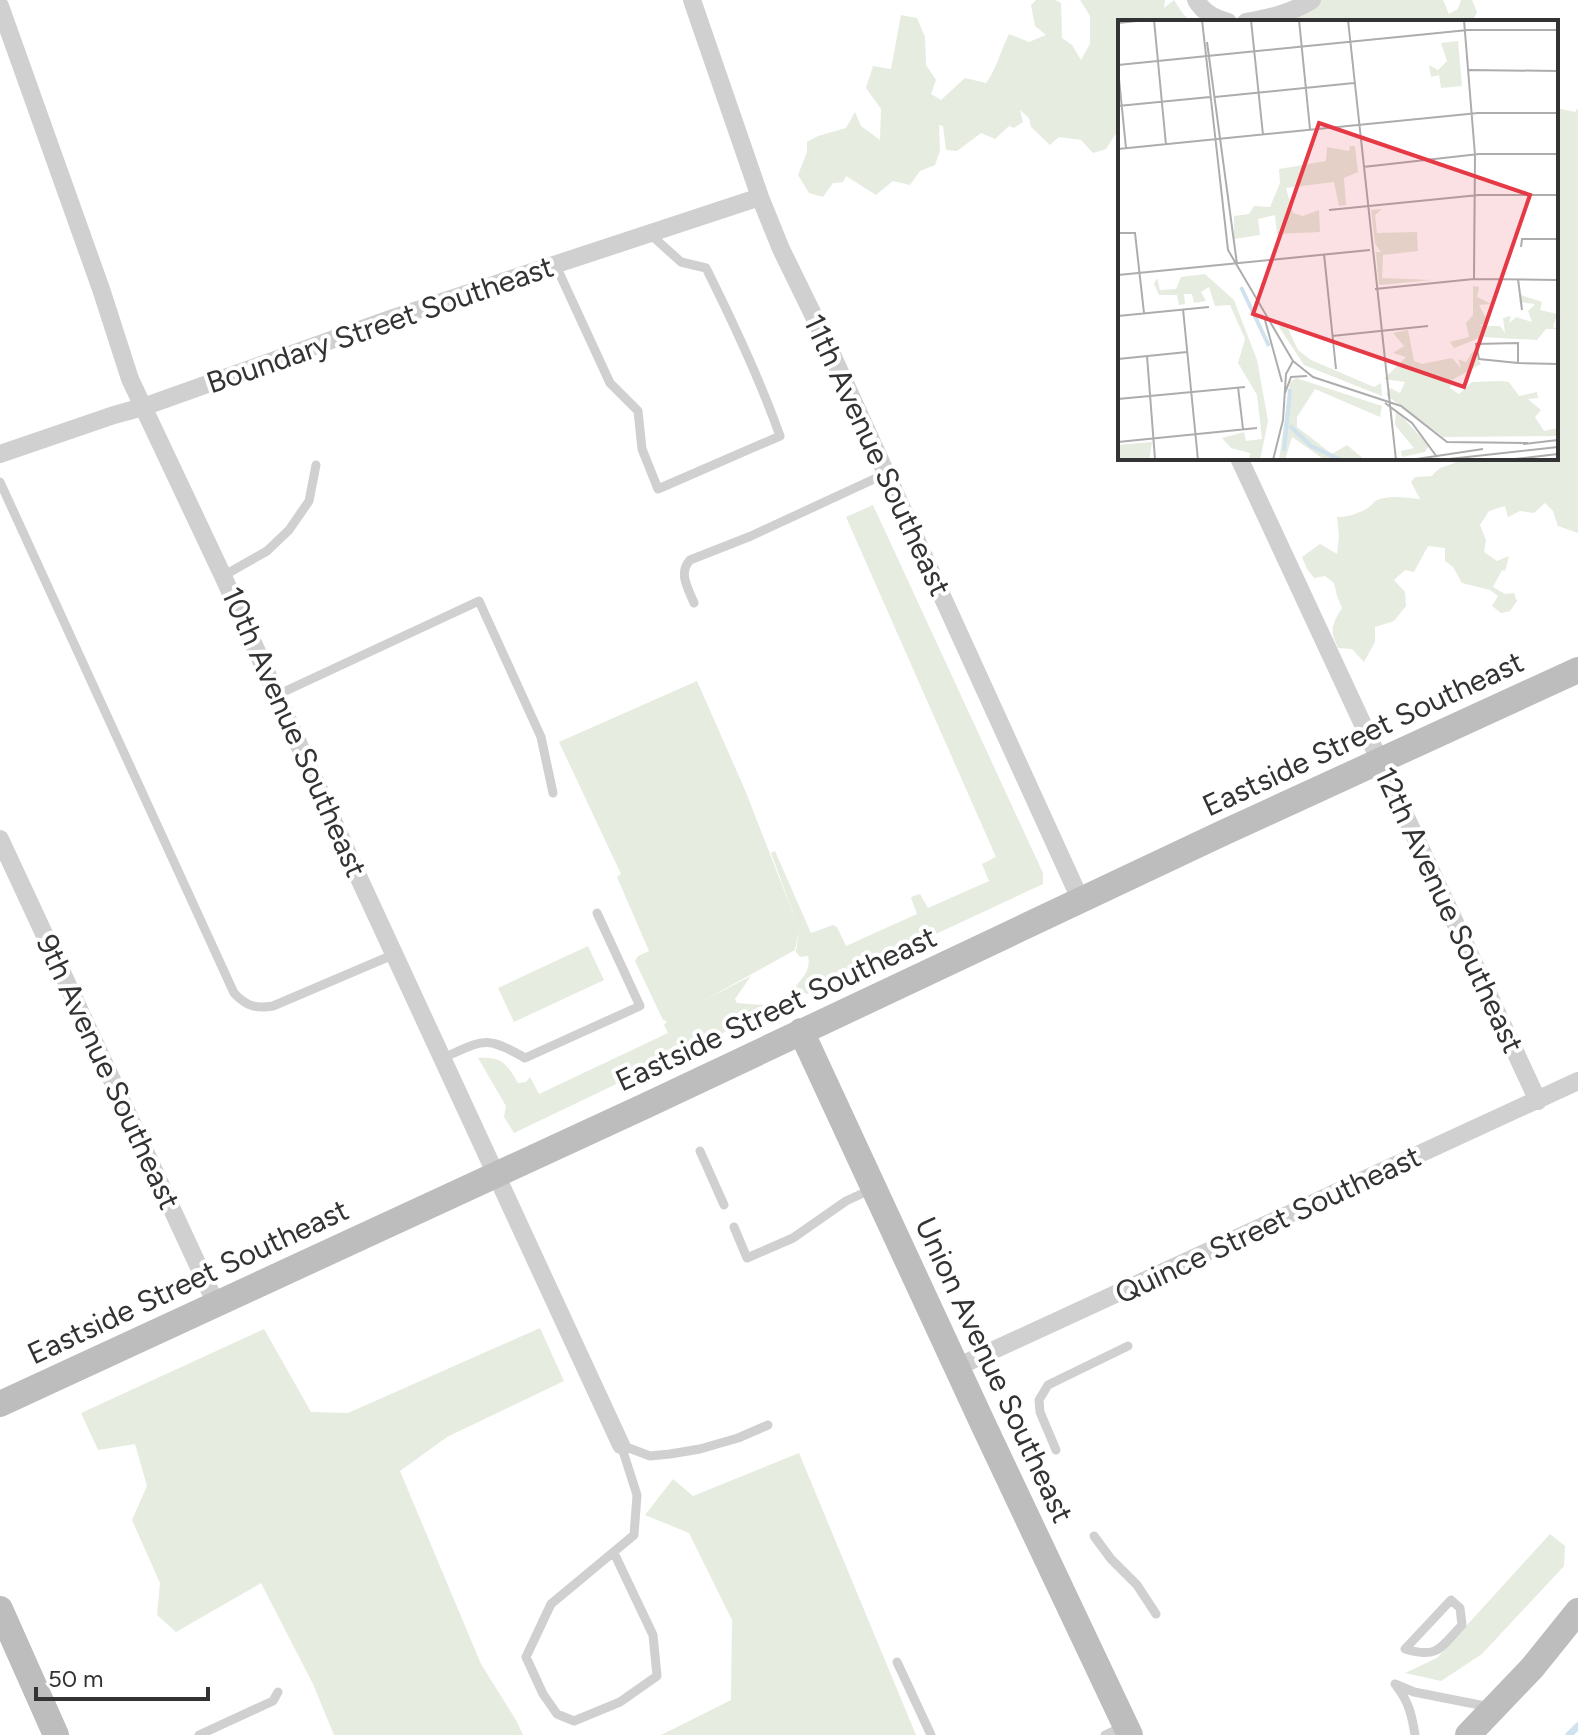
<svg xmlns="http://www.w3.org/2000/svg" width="1578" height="1735" viewBox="0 0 1578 1735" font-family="Figtree,sans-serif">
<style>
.green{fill:#e6ecdf}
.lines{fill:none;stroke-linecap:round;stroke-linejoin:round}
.stream{stroke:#cfe2ee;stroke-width:7}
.lane{stroke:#d0d0d0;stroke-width:9}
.street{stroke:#d0d0d0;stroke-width:18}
.secondary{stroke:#bdbdbd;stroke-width:26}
.labels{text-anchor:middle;stroke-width:8;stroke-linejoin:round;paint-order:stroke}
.street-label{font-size:30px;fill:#333;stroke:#fff}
.inset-river{fill:none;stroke:#cfe2ee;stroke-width:4}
.inset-road{fill:none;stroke:#adadad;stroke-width:2}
.view{fill:#e63946;fill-opacity:0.15;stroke:#e63946;stroke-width:4}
.inset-edge{fill:none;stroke:#333;stroke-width:4}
</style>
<rect width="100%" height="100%" fill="#fff"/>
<!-- green -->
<path class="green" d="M1036 0H1055L1061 3 1062 38 1072 45 1081 60 1090 44V16L1080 0H1165L1164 8 1174 0 1183 14 1192 22H1120V127L1106 149 1093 153 1081 140 1059 137 1050 145 1031 127 1029 118 1020 110 1023 122 1014 128 1009 126 995 139 981 133 957 151 946 150 943 126 939 125 940 151 935 165 920 171 910 185 893 181 876 195 846 176 843 182 833 183 823 197 809 193 798 175 807 152V142L818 136 846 128 855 112 861 126 880 140 881 109 866 88 873 66 891 69 901 15 917 18 925 37 926 65 936 80 931 94 941 100 965 78 986 83C996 70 1001 50 1009 34L1029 42 1046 35 1035 26 1031 5Z
M1321 0H1443L1449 14 1458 9 1461 0H1472L1477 12 1472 22H1291C1303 11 1310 15 1321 0Z
M1556 108 1575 112 1578 108V533L1558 526 1553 511 1545 503 1534 513 1520 511 1508 517 1505 506 1489 511 1480 525 1486 540 1484 552 1497 561 1509 556 1505 571 1502 570 1493 587 1505 594 1514 593 1517 601 1510 611 1501 613 1492 606 1498 596 1490 590 1462 583 1453 567 1445 561V548L1428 546 1414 572 1405 570 1394 580 1405 592 1406 606 1394 621 1375 627V642L1364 662 1352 649 1338 648C1329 631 1332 624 1342 608L1337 596 1334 583 1325 576 1314 578 1307 569 1302 557 1320 544 1337 554 1339 536 1337 517C1345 518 1363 512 1369 507 1377 501 1370 503 1380 499 1393 495 1406 498 1420 499L1411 482 1415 477 1432 476C1443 462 1449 469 1461 458H1556Z
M873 505 1043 873V884L807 994 802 992 796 986C804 976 811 969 808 956L800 957 796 952 799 929 795 950 701 1002 751 976 735 999 737 1003 765 1005 760 1012 752 1019 514 1133 504 1117 506 1106 478 1058C502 1056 507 1064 518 1083L526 1082 530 1077 539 1094 668 1033 664 1025 667 1021 663 1020 635 961 638 956 649 951 617 877 621 874 559 742 697 681 745 790 798 926 771 853 775 851 811 933 833 925 837 927 846 946 917 914 911 898 913 896 920 894 928 908 989 881 982 864 996 857 846 517Z
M588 946 604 980 514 1022 498 988Z
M540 1328 564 1381 447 1437 400 1471 481 1664 516 1720 523 1735H334L313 1684 261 1583 176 1632 157 1615 160 1583 132 1520 147 1486 135 1444 98 1450 81 1413 264 1329 311 1412 348 1413Z
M799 1453 916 1735H661L731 1700 732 1620 689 1533 645 1515 673 1479 693 1496Z
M1550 1534 1565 1546 1564 1566 1482 1654 1441 1681 1405 1673 1437 1658Z"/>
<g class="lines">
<!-- stream -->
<path class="stream" d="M1569 1735 1578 1726"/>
<!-- lane -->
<path class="lane" d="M556 266 610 383 638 411 642 449 658 489 780 436C759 377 734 324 706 268L681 262 650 234
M0 482 234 993C246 1006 256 1009 273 1006L395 954
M223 576 267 551 289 530 309 501 316 465
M694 603C688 588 678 573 690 560L751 536 885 474
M277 695 479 601 541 737 553 793
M443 1058C484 1040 485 1035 525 1058L640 1006 597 913
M700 1151 724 1205
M734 1227 747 1258 793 1238 846 1201 872 1189
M621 1445 650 1456 670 1454 700 1449 738 1438 768 1425
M1056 1450 1040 1412 1039 1400 1048 1385 1128 1346
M1094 1536 1111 1559 1137 1585 1156 1614
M614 1553 653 1635 657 1676 620 1702 574 1721 557 1714 543 1694 526 1657 551 1604 634 1535 637 1495 621 1445
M1451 1600 1460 1608 1462 1625C1440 1648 1438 1659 1405 1649Z
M897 1662 931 1735
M1395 1684 1414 1692 1490 1707
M1397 1687C1409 1702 1412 1716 1415 1735
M199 1735 273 1701 278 1692
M1105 1735 1122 1727"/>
<!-- street -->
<path class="street" d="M692 0 760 197 781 249 824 337 1081 901
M1196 0C1204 13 1214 18 1228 22
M0 6 101 289 130 379 223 576 358 876 621 1445
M1246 22C1270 18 1291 13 1312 0
M0 454 114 415 143 407 393 318 760 197
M1239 458 1538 1101
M0 839 216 1304
M957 1367 1578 1081"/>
<!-- secondary -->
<path class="secondary" d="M801 1031 983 1424 1130 1735
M0 1404 645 1106 1225 832 1578 670
M0 1609 56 1735
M1468 1735 1532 1668 1578 1611"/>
</g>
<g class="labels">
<!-- street labels -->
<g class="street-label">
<text transform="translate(380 325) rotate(-19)" y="10">Boundary Street Southeast</text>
<text transform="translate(877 455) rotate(65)" y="10">11th Avenue Southeast</text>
<text transform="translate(294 732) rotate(66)" y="10">10th Avenue Southeast</text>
<text transform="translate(1363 734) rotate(-25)" y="10">Eastside Street Southeast</text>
<text transform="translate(1449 910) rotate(65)" y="10">12th Avenue Southeast</text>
<text transform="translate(776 1009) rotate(-25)" y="10">Eastside Street Southeast</text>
<text transform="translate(108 1072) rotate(65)" y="10">9th Avenue Southeast</text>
<text transform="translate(1268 1225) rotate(-25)" y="10">Quince Street Southeast</text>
<text transform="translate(188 1282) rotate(-25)" y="10">Eastside Street Southeast</text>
<text transform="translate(994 1370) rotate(65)" y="10">Union Avenue Southeast</text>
</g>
</g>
<!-- overview -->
<g transform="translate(1118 20)">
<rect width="440" height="440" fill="#fff"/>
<path d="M340 21 344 66 323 68 321 55 313 57 311 45 320 50 329 41 323 23ZM232 126H237L240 152 226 158 228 185 221 186 216 162 168 168 175 193 185 196 201 190 202 212 159 214 157 195 140 199 142 215 116 219V196L131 194 136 186 152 187 162 163 161 149 208 141 209 127 231 131ZM264 189 257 195 259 213 299 212 300 231 265 235 264 258 314 260 261 265 258 232H263L257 224 253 190ZM87 254 116 280 139 340 150 401 142 440H131L132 433 113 428 104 418 126 412 128 421 144 419 139 375 120 343 127 319 112 285 97 286 91 267 83 272 88 281 76 283 74 274H66L67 284 61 285 59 275H41L36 264 39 258 42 270 58 269 63 257ZM355 266 361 267 359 277 373 284 361 285 370 302 361 306H382L387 313 385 298 393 296 391 303 398 297 414 302 410 291 417 284 401 282 403 275 424 282 422 290 439 294 435 307 440 309H428L419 320 364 317 336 328 332 322 351 317 348 303 355 295ZM167 302 180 330 193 340 256 367 263 363 264 376 186 345 161 307ZM290 310 296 341 304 344 334 338 343 348 340 339 348 342 355 331 363 344 334 360 332 368 341 374 354 362 382 361 391 362 401 376 419 372 420 378 410 379 423 390 417 397 426 411 440 408V416L325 417 268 375 272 368 282 373 287 362 266 359 288 337 275 333 286 326 275 313ZM178 358 264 386 262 397 197 369 179 397V407L214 434 229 425 247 440H207L174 417 167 440H161L172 362ZM278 390 311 426 307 432 284 437 283 431 296 428 277 405ZM34 422 31 440 0 438V425Z" fill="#e6ecdf"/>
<path class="inset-river" d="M123 267 151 326M172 406 193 426 223 440M166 431 172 369"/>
<path class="inset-road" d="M36 0 48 125M84 0 110 230 175 341 168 354 165 400 155 440M133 0 145 115M181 0 192 109M230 0 278 440M346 0 357 135 356 259M0 3 28 0M89 22 119 244M0 45 350 10H440M0 49 8 128M351 50 440 51M97 77 236 63M0 86 92 77M0 129 360 93H440M245 147 361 134H440M211 190 361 175H440M0 213H17L26 293M403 227 404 219H440M206 234 218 349M0 255 252 230M400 259 404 290M257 269 356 259 440 260M65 289 80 440M0 296 91 287M147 300 164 362M214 316 310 306M29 336 37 439M0 339 69 332M175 341 195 357 283 386 329 422 410 423M400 343V323L358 324 361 339 400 343 440 344M120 367 125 409M167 373 173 357 189 356M0 379 127 367M267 383 294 403 319 437M0 422 139 408M405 424 440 420M292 440 365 429M322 440 440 427M388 440 440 434"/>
<path class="view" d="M201 103 412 175 346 367 135 294Z"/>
<rect width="440" height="440" class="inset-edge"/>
</g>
<!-- scale -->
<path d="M36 1687v12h172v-12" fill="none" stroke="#333333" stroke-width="4"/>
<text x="48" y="1687" font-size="24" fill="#333333" stroke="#ffffff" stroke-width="6" paint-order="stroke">50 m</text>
</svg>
